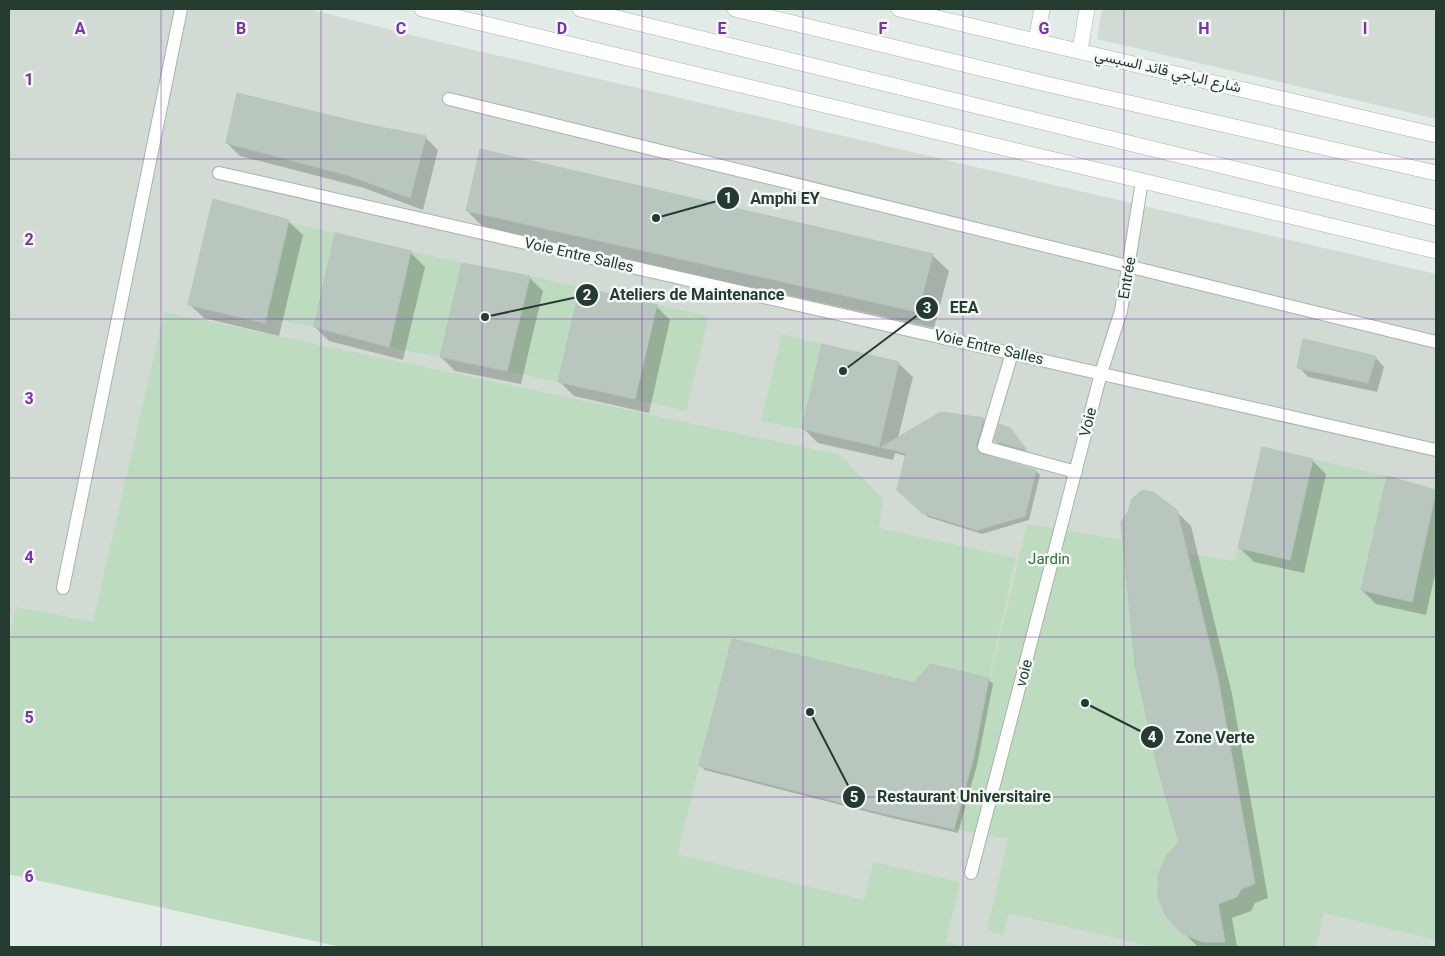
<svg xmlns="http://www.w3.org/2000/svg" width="1445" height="956" viewBox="0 0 1445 956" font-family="Roboto,Vazirmatn,sans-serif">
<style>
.built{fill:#d1dbd4}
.green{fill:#bddbbf}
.shadow{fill:#0003}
.building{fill:#b8c6be;stroke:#b6c4bb}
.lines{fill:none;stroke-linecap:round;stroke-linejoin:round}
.service-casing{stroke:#a6b3ac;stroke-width:14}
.minor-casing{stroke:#a6b3ac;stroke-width:16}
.tertiary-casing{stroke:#a6b3ac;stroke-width:16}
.service{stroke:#fff;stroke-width:12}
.minor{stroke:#fff;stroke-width:15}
.tertiary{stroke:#fff;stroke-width:15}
.grid{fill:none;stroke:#7b2cbf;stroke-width:1;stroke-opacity:0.55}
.labels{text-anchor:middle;stroke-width:5;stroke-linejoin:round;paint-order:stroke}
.street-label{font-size:15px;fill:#243b30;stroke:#f3f8f4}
.park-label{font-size:15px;fill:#326e3c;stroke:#f3f8f4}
.grid-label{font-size:16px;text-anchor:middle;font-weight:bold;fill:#7b2cbf;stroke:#f3f8f4;stroke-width:5;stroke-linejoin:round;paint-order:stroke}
.leader{fill:none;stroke:#243b30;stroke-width:2}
.callout-dot{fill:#243b30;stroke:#f3f8f4;stroke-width:2}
.mark-label{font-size:15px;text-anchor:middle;font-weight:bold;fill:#fff}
.callout-label{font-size:16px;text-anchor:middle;font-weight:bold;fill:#243b30;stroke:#f3f8f4;stroke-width:5;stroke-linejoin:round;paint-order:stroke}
</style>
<rect width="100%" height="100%" fill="#e3ebe6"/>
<!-- built -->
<path class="built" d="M9 9H309L427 39 1436 274V947H342L9 874Z
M1102 9H1436V119L1097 39Z"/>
<!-- green -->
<path class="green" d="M285 222 335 233 314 327 263 317Z
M411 251 462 263 440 357 389 347Z
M530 276 580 287 558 382 507 371Z
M657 305 709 316 686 411 635 399Z
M164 312 840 455 883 499 879 528 1016 558 989 678 930 664 914 683 732 639 677 854 864 900 873 862 960 882 946 942 965 947H342L9 874V642L16 607 93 622Z
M782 334 822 344 802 429 761 421Z
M1313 459 1387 476 1361 590 1412 602 1436 496V940L1324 913 1316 947H1154L1009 913 1003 935 987 930 1008 839 954 829 1027 524 1123 540 1179 842C1170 851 1162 861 1159 874 1151 904 1174 934 1202 942 1209 944 1218 942 1225 942L1218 904 1237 897 1241 889 1243 820 1219 679 1187 553 1235 562 1238 548 1290 560Z"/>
<!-- shadow -->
<path class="shadow" d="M364 126 425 137 438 150 423 210 364 188 240 156 227 143Z
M467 211 932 255 949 271 934 328 483 227Z
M288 221 303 235 279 336 204 318 189 304Z
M336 235 411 253 425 267 403 360 329 341 315 327Z
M529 277 543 291 521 384 455 371 441 357Z
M656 306 670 320 649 413 574 396 559 381Z
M1375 357 1384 367 1377 392 1308 377 1299 367Z
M898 363 913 377 898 438 983 420 988 424 980 450 982 455 1036 471 1040 475 1029 520 982 534 928 517 899 489 906 456 895 453 893 460 818 443 804 429Z
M1011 431 1027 453 1000 445 996 441Z
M1312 460 1326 474 1304 573 1254 562 1240 548Z
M1388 477 1436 491V570L1426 615 1376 604 1362 590Z
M1176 511 1191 526 1232 694 1268 898 1255 903 1251 911 1232 918 1237 947H1198L1168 917 1181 842Z
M988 679 993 684 977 765 958 833 892 818 705 770 700 765 914 684Z"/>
<!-- building -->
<path class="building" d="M237 93 365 124 426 136 410 198 350 176 226 143Z
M480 149 933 254 918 312 466 211Z
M213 199 289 220 265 323 188 305Z
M335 233 411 251 389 347 314 327Z
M462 263 530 276 507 371 440 357Z
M580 287 657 305 635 399 558 382Z
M1303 339 1376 356 1368 383 1297 368Z
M822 344 899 362 879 447 802 429Z
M941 412 984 418 976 445 979 453 1036 470 1025 516 977 530 922 513 897 490 906 453 881 447Z
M999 424 1010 428 1027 450 994 441Z
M1262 447 1313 459 1290 560 1238 548Z
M1387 476 1436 490 1412 602 1361 590Z
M1142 490 1153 492 1177 510 1218 679 1255 884 1241 889 1237 897 1218 904 1225 942H1203L1183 934 1167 918 1158 898V875L1167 855 1179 842 1158 769 1135 665 1121 522 1128 512 1132 499Z
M732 639 914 683 930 664 989 678 973 760 954 829 886 814 699 766Z"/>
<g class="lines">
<defs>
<path id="service" d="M449 99 1436 342
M219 173 1436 450
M1012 353 984 447 1076 472
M63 588 181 9
M971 873 1101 373 1121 311 1142 181"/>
<path id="minor" d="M422 9 1436 251
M899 9 1436 135
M1036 41 1042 9
M1080 50 1087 9"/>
<path id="tertiary" d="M580 9 1436 218
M735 9 1042 83 1436 173"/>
</defs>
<!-- service casing -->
<use href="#service" class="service-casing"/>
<!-- minor casing -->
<use href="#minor" class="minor-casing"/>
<!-- tertiary casing -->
<use href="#tertiary" class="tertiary-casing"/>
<!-- service -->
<use href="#service" class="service"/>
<!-- minor -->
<use href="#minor" class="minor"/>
<!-- tertiary -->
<use href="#tertiary" class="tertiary"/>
</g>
<!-- grid -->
<path class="grid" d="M161 9V947M321 9V947M482 9V947M642 9V947M803 9V947M963 9V947M1124 9V947M1284 9V947M9 159H1436M9 319H1436M9 478H1436M9 637H1436M9 797H1436"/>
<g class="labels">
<!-- street labels -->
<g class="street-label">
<text transform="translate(1168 71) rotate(13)" y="5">شارع الباجي قائد السبسي</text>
<text transform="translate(579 255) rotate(13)" y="5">Voie Entre Salles</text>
<text transform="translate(1127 278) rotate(-80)" y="5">Entrée</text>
<text transform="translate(989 347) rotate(13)" y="5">Voie Entre Salles</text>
<text transform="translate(1088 422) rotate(-76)" y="5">Voie</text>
<text transform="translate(1024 673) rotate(-75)" y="5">voie</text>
</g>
<!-- park labels -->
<g class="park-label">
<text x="1049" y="564">Jardin</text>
</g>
</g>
<g class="grid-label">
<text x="80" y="34">A</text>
<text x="241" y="34">B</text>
<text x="401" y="34">C</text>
<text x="562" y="34">D</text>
<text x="722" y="34">E</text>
<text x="883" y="34">F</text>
<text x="1044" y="34">G</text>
<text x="1204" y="34">H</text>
<text x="1365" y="34">I</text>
<text x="29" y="85">1</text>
<text x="29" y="245">2</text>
<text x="29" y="404">3</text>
<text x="29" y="563">4</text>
<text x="29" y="723">5</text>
<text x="29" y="882">6</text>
</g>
<!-- callouts -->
<path class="leader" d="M656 218L728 198M485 317L587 295M843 371L927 308M1085 703L1152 737M810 712L854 797"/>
<g class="callout-dot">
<circle cx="656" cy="218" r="5"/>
<circle cx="485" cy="317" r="5"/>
<circle cx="843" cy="371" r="5"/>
<circle cx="1085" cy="703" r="5"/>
<circle cx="810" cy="712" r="5"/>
<circle cx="728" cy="198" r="12"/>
<circle cx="587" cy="295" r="12"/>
<circle cx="927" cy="308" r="12"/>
<circle cx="1152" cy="737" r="12"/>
<circle cx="854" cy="797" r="12"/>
</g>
<g class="mark-label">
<text x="728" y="203">1</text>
<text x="587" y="300">2</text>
<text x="927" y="313">3</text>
<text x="1152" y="742">4</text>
<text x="854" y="802">5</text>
</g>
<g class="callout-label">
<text x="785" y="204">Amphi EY</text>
<text x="697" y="300">Ateliers de Maintenance</text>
<text x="964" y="313">EEA</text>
<text x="1215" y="743">Zone Verte</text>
<text x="964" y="802">Restaurant Universitaire</text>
</g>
<!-- border -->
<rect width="1445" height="956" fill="none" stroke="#243b30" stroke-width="20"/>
</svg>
